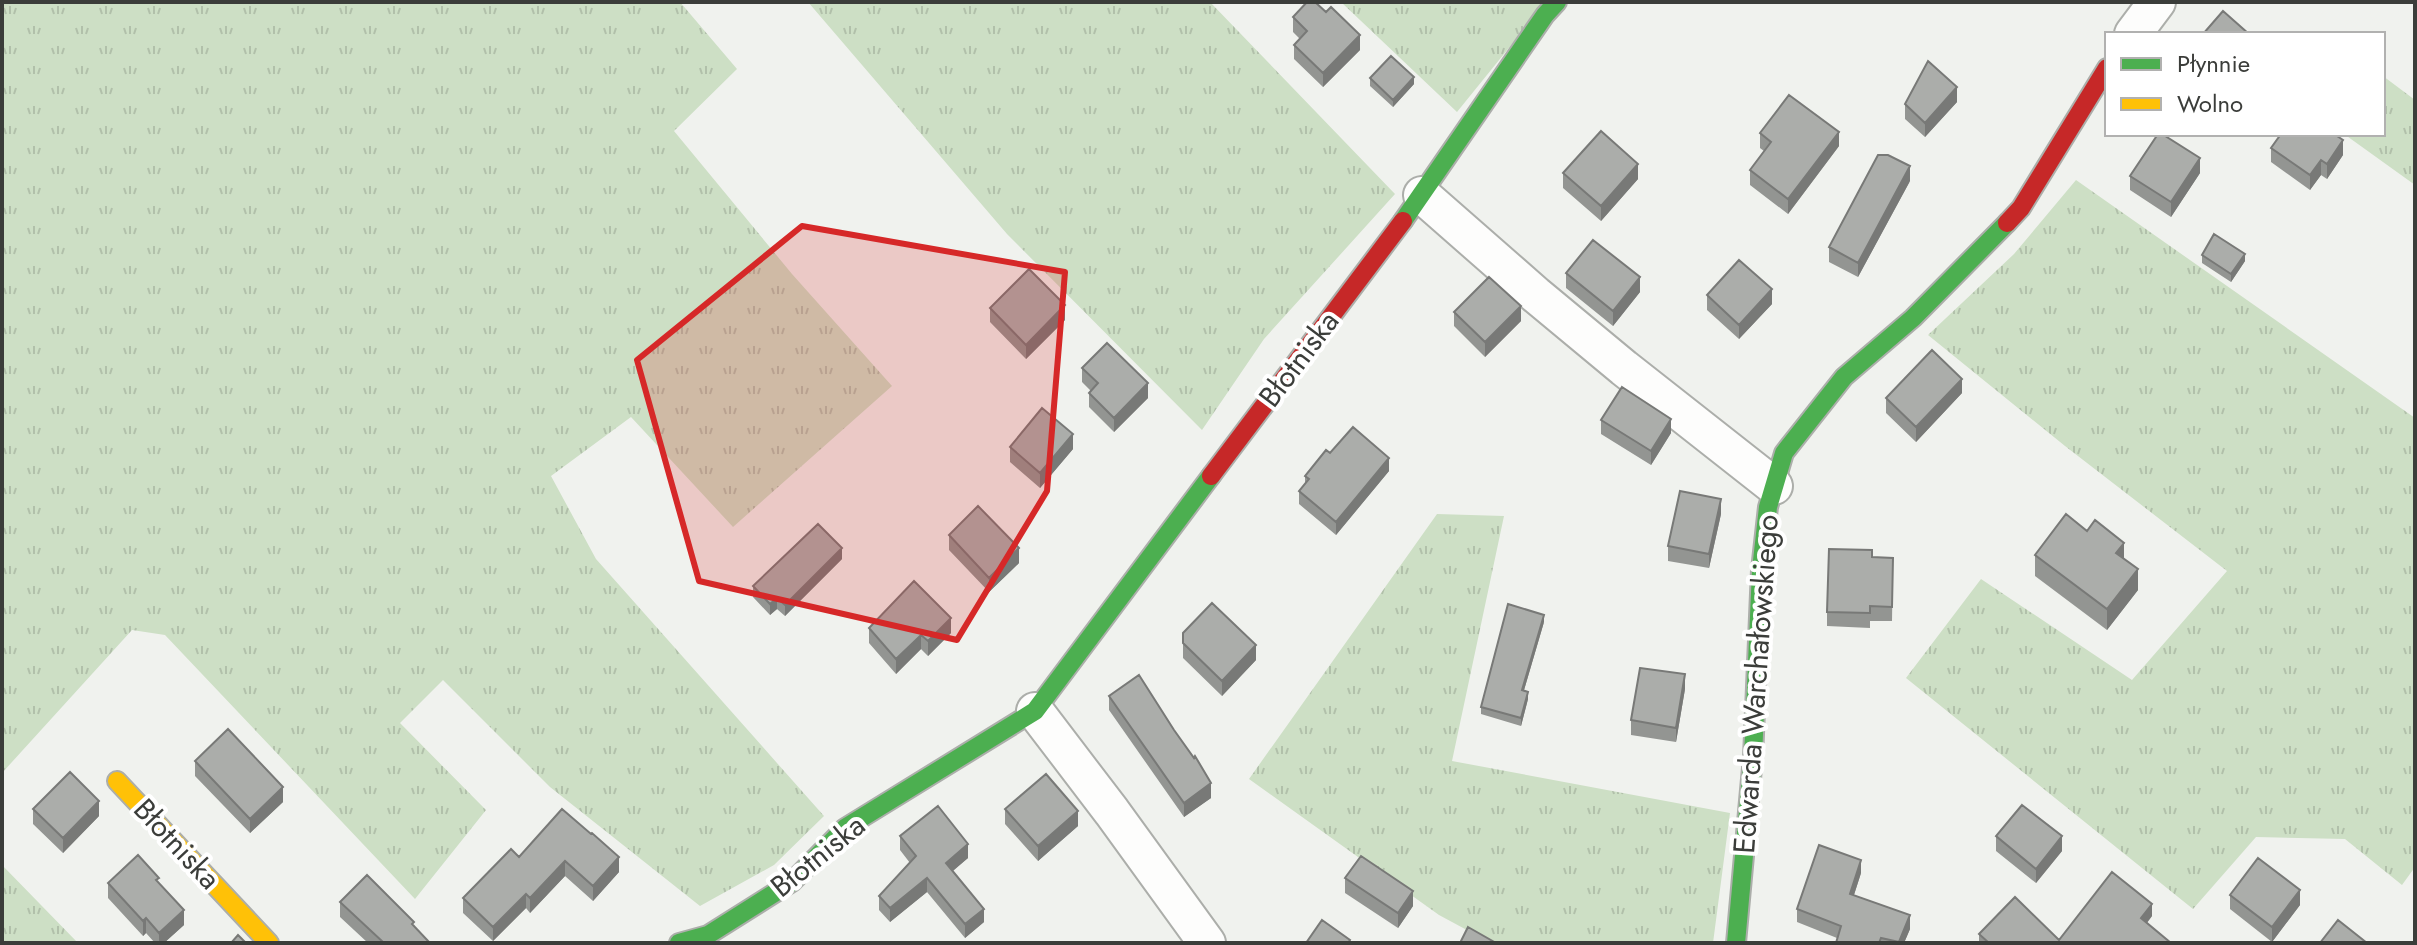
<svg xmlns="http://www.w3.org/2000/svg" width="2417" height="945" viewBox="0 0 2417 945" font-family="Jost,sans-serif">
<style>
.grass{fill:url(#grass-tufts)}
.lines{fill:none;stroke-linecap:round;stroke-linejoin:round}
.street-casing{stroke:#acaeaa;stroke-width:40}
.fast-casing{stroke:#acaeaa;stroke-width:22}
.slow-casing{stroke:#acaeaa;stroke-width:22}
.jam-casing{stroke:#acaeaa;stroke-width:22}
.street{stroke:#fdfdfc;stroke-width:36}
.fast{stroke:#4caf50;stroke-width:18}
.slow{stroke:#ffc107;stroke-width:18}
.jam{stroke:#c62828;stroke-width:18}
.wall{fill:#939592}
.shaded-wall{fill:#787977}
.building{fill:#abadaa;stroke:#787977;stroke-width:2}
.marked{fill:#d62828;fill-opacity:0.2;stroke:#d62828;stroke-width:6;stroke-linejoin:round}
.labels{text-anchor:middle;stroke-width:8;stroke-linejoin:round;paint-order:stroke}
.street-label{font-size:30px;fill:#3b3d3a;stroke:#fff}
</style>
<defs>
<pattern id="grass-tufts" width="24" height="20" patternUnits="userSpaceOnUse" patternTransform="scale(2)"><rect width="24" height="20" fill="#cddfc5"/><path d="M3 7l-1-3M5 7V3M7 7l1-3M15 17l-1-3M17 17v-4M19 17l1-3" fill="none" stroke="#b1c0aa"/></pattern>
</defs>
<rect width="100%" height="100%" fill="#f0f2ee"/>
<!-- grass -->
<path class="grass" d="M2 2H680L737 69 674 131 792 274 892 386 733 527 631 417 551 476 596 559 824 816 774 865 700 906 550 787 443 680 400 723 486 810 415 899 165 635 132 630 2 773Z
M808 2H1210L1395 194 1264 339 1202 430 1007 234Z
M1341 2H1546L1457 112Z
M2383 76 2415 100V185L2344 134H2383Z
M2076 180 2415 418V867L2402 885 2345 839 2256 837 2193 909 1906 678 1981 579 2132 680 2227 571 2065 446 1928 335 2014 254Z
M1437 514 1504 516 1452 761 1730 813 1713 943H1491L1439 915 1249 779Z
M2 865 78 943H2Z"/>
<g class="lines">
<defs>
<path id="street" d="M2133 34 2157 2
M1422 195 1536 295 1624 368 1774 486
M1035 711 1112 812 1207 943"/>
<path id="fast" d="M1403 221 1545 15 1557 2
M679 943 708 935 792 882 845 828 1035 711 1211 476
M1736 943 1753 757 1761 570 1768 507 1784 453 1844 377 1913 318 2007 223"/>
<path id="slow" d="M117 781 269 943"/>
<path id="jam" d="M2007 223 2021 208 2107 68
M1211 476 1403 221"/>
</defs>
<!-- street casing -->
<use href="#street" class="street-casing"/>
<!-- fast casing -->
<use href="#fast" class="fast-casing"/>
<!-- slow casing -->
<use href="#slow" class="slow-casing"/>
<!-- jam casing -->
<use href="#jam" class="jam-casing"/>
<!-- street -->
<use href="#street" class="street"/>
<!-- fast -->
<use href="#fast" class="fast"/>
<!-- slow -->
<use href="#slow" class="slow"/>
<!-- jam -->
<use href="#jam" class="jam"/>
</g>
<!-- wall -->
<path class="wall" d="M1293 17 1360 50 1323 87 1294 59V45L1300 39 1293 32Z
M1370 78 1414 84 1393 107 1370 86Z
M1957 102 1925 137 1905 119V104Z
M1760 133 1839 146 1788 214 1750 185V170L1764 151 1760 148Z
M2271 148 2343 155 2327 179 2321 175 2310 190 2271 162Z
M1563 173 1638 179 1601 221 1563 188Z
M2200 173 2171 217 2130 190V176Z
M1910 181 1858 277 1829 262V247Z
M2202 255 2245 261 2231 282 2202 263Z
M1566 273 1640 292 1613 326 1566 288Z
M1707 295 1772 304 1739 339 1707 310Z
M990 308 1065 320 1026 359 990 322Z
M1454 312 1521 321 1485 357 1454 326Z
M1082 368 1148 398 1114 432 1089 407V393L1091 391 1082 382Z
M1962 393 1916 442 1886 413V398Z
M1601 420 1671 433 1651 465 1601 434Z
M1010 447 1073 449 1040 488 1010 462Z
M1330 453 1389 471 1336 535 1299 504V491L1305 484V476Z
M1721 514 1709 568 1668 561V546Z
M949 535 1019 563 989 592 949 550Z
M2035 555 2124 559 2138 590 2107 630 2035 576Z
M1872 557 1893 558 1892 621H1870V628L1827 626V612Z
M842 559 785 616 777 609 770 615 753 597V586Z
M1544 622 1524 690 1528 699 1521 726 1481 714V707Z
M869 628 951 633 928 656 921 649 896 674 869 643Z
M1183 633 1256 660 1222 696 1183 658Z
M1685 689 1676 742 1631 735V720Z
M1109 696 1174 730 1211 798 1184 817 1109 710Z
M195 761 283 802 250 833 195 776Z
M33 809 99 816 63 853 33 824Z
M562 809 619 872 593 901 565 876 530 913 526 908 493 941 463 913V898L519 857Z
M1005 809 1078 826 1038 861 1005 824Z
M900 836 968 858 952 871 984 922 965 938 927 892 890 922 879 910V896L910 863 900 850Z
M1996 836 2062 851 2036 883 1996 851Z
M1861 873 1854 895 1910 929 1904 943H1836L1837 938 1797 922V909Z
M1345 878 1413 906 1398 928 1345 893Z
M108 883 159 884 184 925 164 943H155L146 933 143 936 108 898Z
M2230 895 2300 905 2272 942 2230 909Z
M340 902 414 927 430 943H368L340 917Z
M2152 916 2147 923 2171 943H1979V934L2059 940Z"/>
<!-- shaded-wall -->
<path class="shaded-wall" d="M1360 35V50L1323 87V73Z
M1414 77V84L1393 107V100Z
M1957 87V102L1925 137V123Z
M1839 132V146L1788 214V199Z
M2343 140V155L2327 179V164Z
M2200 158V173L2171 217V202Z
M2321 160V175L2310 190V175Z
M1638 164V179L1601 221V206Z
M1910 166V181L1858 277V263Z
M2245 254V261L2231 282V274Z
M1640 277V292L1613 326V311Z
M1772 289V304L1739 339V325Z
M1065 305V320L1026 359V345Z
M1521 306V321L1485 357V342Z
M1962 379V393L1916 442V427Z
M1148 383V398L1114 432V418Z
M1671 419V433L1651 465V451Z
M1073 434V449L1040 488V473Z
M1389 458V471L1336 535V522Z
M1721 499V514L1709 568V554Z
M2124 543V564L2116 553Z
M842 548V559L785 616V605Z
M1019 548V563L989 592V578Z
M2138 569V590L2107 630V609Z
M777 598V609L770 615V604Z
M1544 615V622L1522 697V690Z
M951 618V633L928 656V641Z
M921 635V649L896 674V659Z
M1256 645V660L1222 696V681Z
M1685 674V689L1676 742V728Z
M1528 692V699L1521 726V718Z
M1211 783V798L1184 817V803Z
M283 787V802L250 833V819Z
M99 801V816L63 853V838Z
M1078 811V826L1038 861V846Z
M2062 836V851L2036 883V869Z
M968 844V858L946 877V863Z
M619 857V872L593 901V886Z
M1861 860V873L1850 907V894Z
M565 861V876L530 913V898Z
M927 878V892L890 922V908Z
M2300 890V905L2272 942V927Z
M1413 891V906L1398 928V913Z
M526 894V908L493 941V927Z
M2152 904V916L2141 930V918Z
M984 909V922L965 938V924Z
M184 910V925L164 943H159V933Z
M1910 915V929L1904 943H1899Z
M146 918V933L143 936V921Z"/>
<!-- building -->
<path class="building" d="M1307 2H1315L1326 12 1331 7 1360 35 1323 73 1294 45 1307 31 1293 17Z
M2223 11 2249 34H2203Z
M1391 56 1414 77 1393 100 1370 78Z
M1928 61 1957 87 1925 123 1905 104Z
M1789 95 1839 132 1788 199 1750 170 1771 142 1760 133Z
M1601 131 1638 164 1601 206 1563 173Z
M2158 134H2162L2200 158 2171 202 2130 176Z
M2281 134H2334L2343 140 2327 164 2321 160 2310 175 2271 148Z
M1878 155H1888L1910 166 1858 263 1829 247Z
M2214 234 2245 254 2231 274 2202 255Z
M1593 240 1640 277 1613 311 1566 273Z
M1739 260 1772 289 1739 325 1707 295Z
M1029 269 1065 305 1026 345 990 308Z
M1489 277 1521 306 1485 342 1454 312Z
M1107 343 1148 383 1114 418 1089 393 1098 383 1082 368Z
M1932 350 1962 379 1916 427 1886 398Z
M1622 387 1671 419 1651 451 1601 420Z
M1042 408 1073 434 1040 473 1010 447Z
M1353 427 1389 458 1336 522 1299 491 1309 479 1305 476 1326 450 1330 453Z
M1680 491 1721 499 1709 554 1668 546Z
M978 506 1019 548 989 578 949 535Z
M2066 514 2087 531 2095 520 2124 543 2116 553 2138 569 2107 609 2035 555Z
M818 524 842 548 785 605 777 598 770 604 753 586Z
M1829 549 1872 550V557L1893 558 1892 607 1870 606V613L1827 612Z
M914 581 951 618 928 641 921 635 896 659 869 628Z
M1212 603 1256 645 1222 681 1183 643V633Z
M1508 604 1544 615 1522 690 1528 692 1521 718 1481 707Z
M1640 668 1685 674 1676 728 1631 720Z
M1139 675 1174 730 1194 758 1195 756 1211 783 1184 803 1109 696Z
M228 729 283 787 250 819 195 761Z
M70 772 99 801 63 838 33 809Z
M1046 774 1078 811 1038 846 1005 809Z
M2022 805 2062 836 2036 869 1996 836Z
M938 806 968 844 946 863 984 909 965 924 927 878 890 908 879 896 916 856 900 836Z
M562 809 591 834 592 833 619 857 593 886 565 861 530 898 526 894 493 927 463 898 511 849 519 857Z
M1819 845 1861 860 1850 894 1910 915 1899 942 1881 938 1879 943H1836L1841 926 1797 909Z
M138 855 159 878 156 880 184 910 159 933 146 918 143 921 108 883Z
M1361 856 1413 891 1398 913 1345 878Z
M2258 858 2300 890 2272 927 2230 895Z
M2112 872 2152 904 2141 918 2171 943H1989L1979 934 2015 897 2059 940Z
M367 875 414 922 412 924 430 943H384L340 902Z
M1322 920 1350 940 1348 943H1306Z
M2338 920 2367 943H2320Z
M1468 927 1496 943H1460Z
M238 935 246 943H231Z"/>
<!-- marked area -->
<path class="marked" d="M802 226 1065 272 1047 491 957 640 699 581 637 360Z"/>
<g class="labels">
<!-- street labels -->
<g class="street-label">
<text transform="translate(1299 359) rotate(-53)" y="10">Błotniska</text>
<text transform="translate(1756 684) rotate(-86)" y="10">Edwarda Warchałowskiego</text>
<text transform="translate(177 844) rotate(47)" y="10">Błotniska</text>
<text transform="translate(818 856) rotate(-39)" y="10">Błotniska</text>
</g>
</g>
<!-- border -->
<rect width="2417" height="945" fill="none" stroke="#3b3d3a" stroke-width="8"/>
<!-- legend -->
<rect x="2105" y="32" width="280" height="104" fill="#ffffff" stroke="#b1b1b0" stroke-width="2"/>
<rect x="2121" y="58" width="40" height="12" fill="#4caf50" stroke="#b1b1b0" stroke-width="2"/>
<text x="2177" y="72" font-size="24" fill="#3b3d3a">Płynnie</text>
<rect x="2121" y="98" width="40" height="12" fill="#ffc107" stroke="#b1b1b0" stroke-width="2"/>
<text x="2177" y="112" font-size="24" fill="#3b3d3a">Wolno</text>
</svg>
